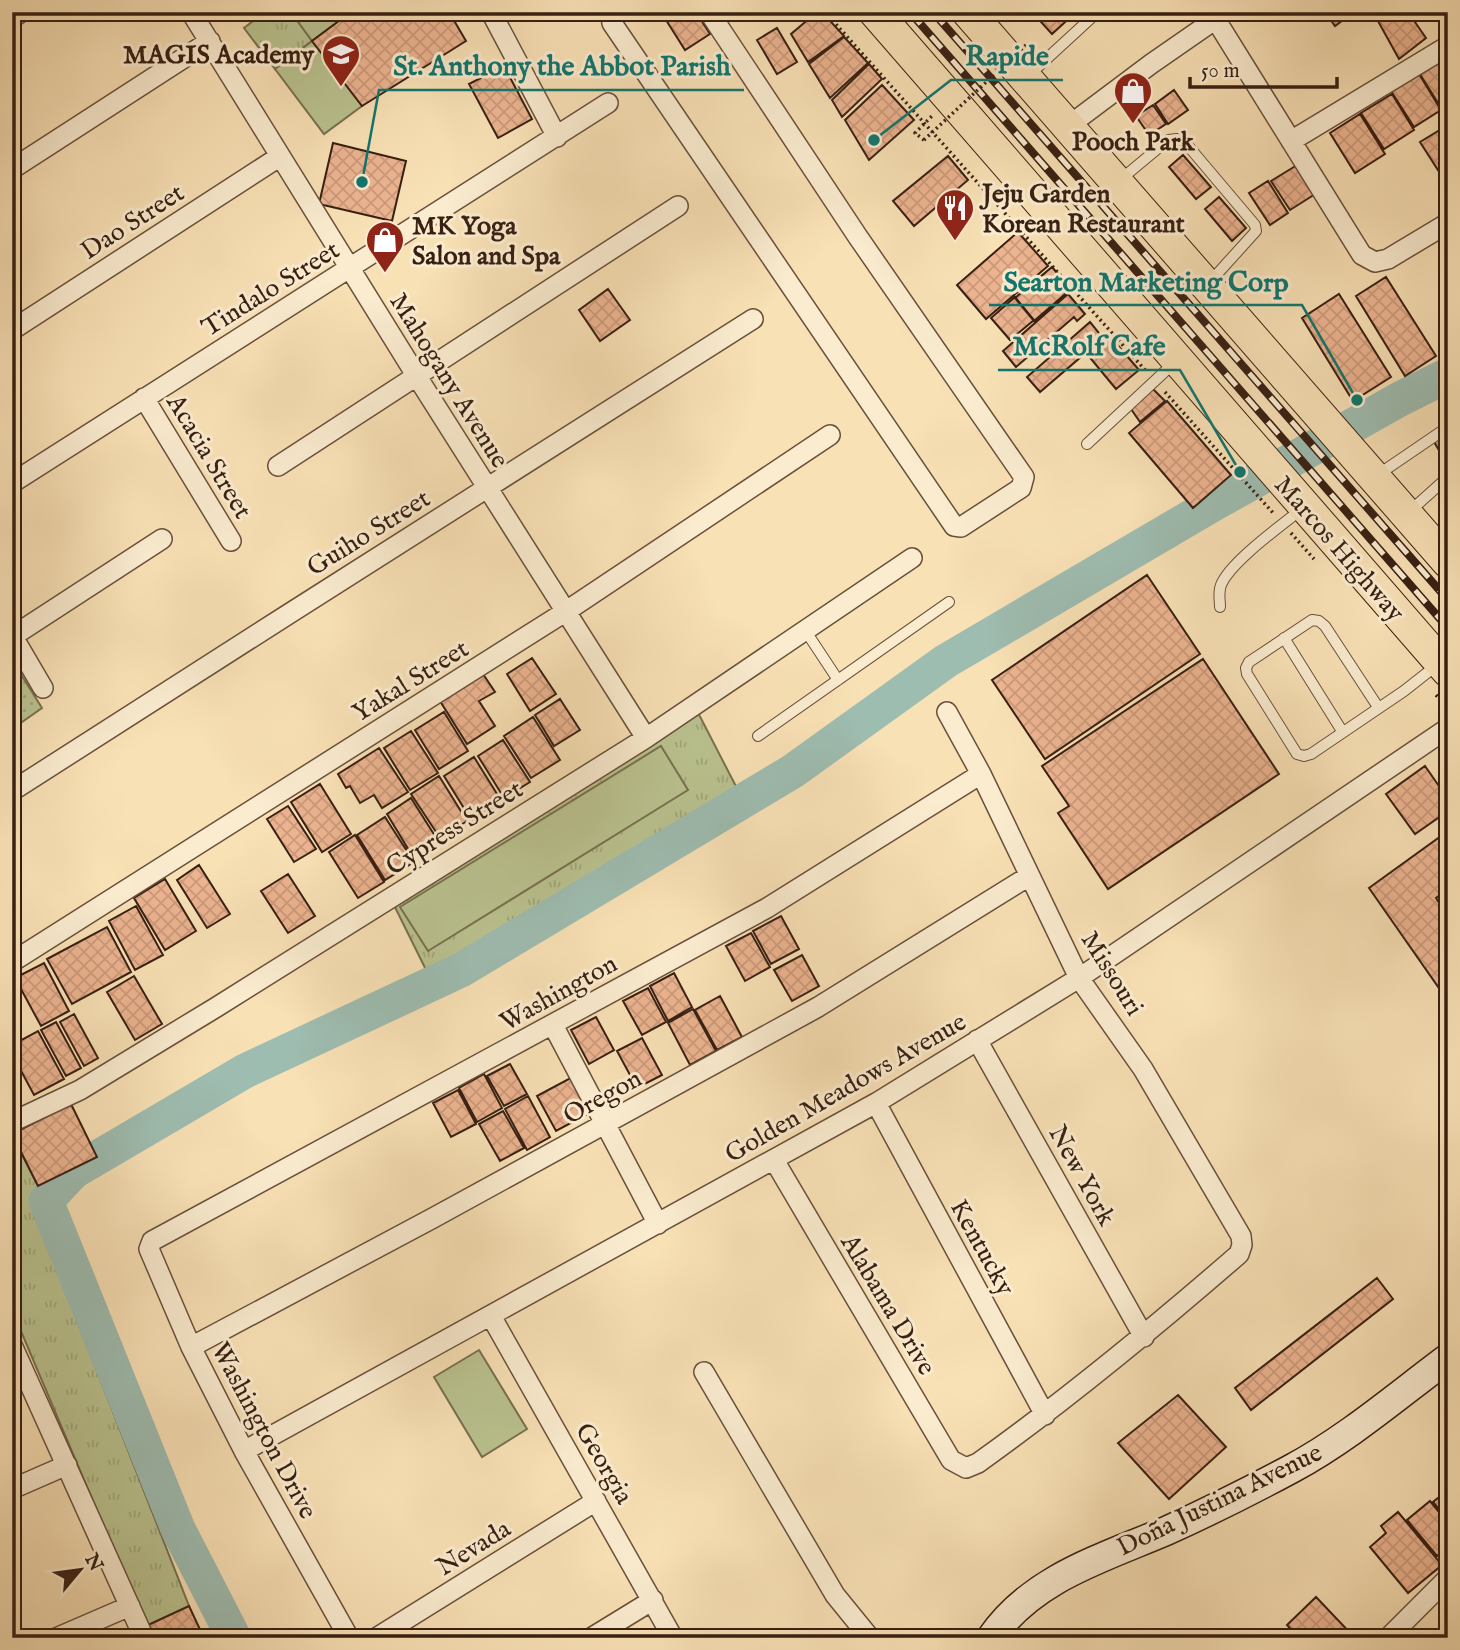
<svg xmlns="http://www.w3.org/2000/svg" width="1460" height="1650" viewBox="0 0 1460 1650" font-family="'IM FELL English',serif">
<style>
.grass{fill:url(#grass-dots);stroke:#787151;stroke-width:2}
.park{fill:url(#park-tufts);stroke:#787151;stroke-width:2}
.pitch{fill:#bac390;stroke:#787151;stroke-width:2}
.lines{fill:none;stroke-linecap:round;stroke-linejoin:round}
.river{stroke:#9ebdb1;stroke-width:35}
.building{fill:url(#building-cross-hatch);stroke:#371f12;stroke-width:2}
.lane-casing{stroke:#68503b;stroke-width:12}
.street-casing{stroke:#68503b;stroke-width:22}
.secondary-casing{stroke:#371f12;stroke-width:31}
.primary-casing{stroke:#371f12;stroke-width:34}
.path{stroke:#371f12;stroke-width:3.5;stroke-dasharray:2 3.5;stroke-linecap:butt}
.lane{stroke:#fbecd0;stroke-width:10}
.street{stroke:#fbecd0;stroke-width:19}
.secondary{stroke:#fbecd0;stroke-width:28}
.primary{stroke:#f9e1b6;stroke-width:32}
.rail-casing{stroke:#371f12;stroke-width:8}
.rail{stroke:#fbecd0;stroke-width:5;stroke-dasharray:16;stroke-linecap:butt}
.path-bridge{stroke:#371f12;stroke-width:3.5;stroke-dasharray:2 3.5;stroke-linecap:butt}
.labels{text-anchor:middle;stroke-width:6;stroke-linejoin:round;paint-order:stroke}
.poi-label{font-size:26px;font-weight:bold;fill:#371f12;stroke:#fbecd0;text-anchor:start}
.street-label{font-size:26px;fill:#371f12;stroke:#fbecd0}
.leader{fill:none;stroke:#0f766e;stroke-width:2.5}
.callout-dot{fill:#0f766e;stroke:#fbecd0;stroke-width:2.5}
.callout-label{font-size:28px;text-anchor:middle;font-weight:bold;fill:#0f766e;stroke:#fbecd0;stroke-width:6;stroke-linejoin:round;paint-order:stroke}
</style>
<defs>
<pattern id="grass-dots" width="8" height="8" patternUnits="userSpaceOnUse" patternTransform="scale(1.75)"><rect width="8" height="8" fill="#bac390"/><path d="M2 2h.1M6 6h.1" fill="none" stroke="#a0a77b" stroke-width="1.8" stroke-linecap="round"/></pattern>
<pattern id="park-tufts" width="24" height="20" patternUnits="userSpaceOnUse" patternTransform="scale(1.75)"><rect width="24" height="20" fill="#bac390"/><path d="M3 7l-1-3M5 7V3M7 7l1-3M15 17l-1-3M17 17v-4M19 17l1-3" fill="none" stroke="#a0a77b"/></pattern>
<pattern id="building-cross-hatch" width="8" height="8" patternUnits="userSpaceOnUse" patternTransform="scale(1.75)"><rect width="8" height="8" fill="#ecb490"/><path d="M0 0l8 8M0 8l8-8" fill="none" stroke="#cb9a7b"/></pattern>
</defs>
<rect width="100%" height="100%" fill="#f9e1b6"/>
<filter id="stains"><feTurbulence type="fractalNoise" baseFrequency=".00286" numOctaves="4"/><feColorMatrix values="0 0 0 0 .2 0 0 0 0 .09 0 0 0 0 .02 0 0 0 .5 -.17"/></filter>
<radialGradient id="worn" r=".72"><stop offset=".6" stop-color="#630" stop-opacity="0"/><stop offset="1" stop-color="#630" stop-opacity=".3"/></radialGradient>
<!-- grass -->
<path class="grass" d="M12 660 42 708 12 729Z"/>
<!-- park -->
<path class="park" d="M265 12H291L312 41 275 69 244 28Z
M692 701 743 800 595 898 436 990 388 893Z
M12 1135 38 1186 31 1203 189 1606 146 1626 12 1310Z"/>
<!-- pitch -->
<path class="pitch" d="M291 12H351L312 41 362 106 324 134 275 69 312 41Z
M661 746 688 790 428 951 400 907Z
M479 1350 527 1429 482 1457 434 1377Z"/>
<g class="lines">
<!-- river -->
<path class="river" d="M234 1638 178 1529 46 1201 73 1172 245 1071 461 970 793 771 946 661 1210 506 1400 399 1448 375"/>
</g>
<!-- building -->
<path class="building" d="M351 12H449L466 41 362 106 312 41Z
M661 12H696L710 34 685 50Z
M817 12H822L844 36 808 62 791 34Z
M1032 12H1076L1052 34Z
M1325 12H1354L1335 26Z
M1373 12H1408L1426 38 1399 59Z
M777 28 797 62 777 74 757 40Z
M844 37 868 63 830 98 809 64Z
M1445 55 1448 59V108L1443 111 1418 71Z
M869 64 882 79 842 117 832 100Z
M504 66 532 119 498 138 469 84Z
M1419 74 1441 110 1414 127 1391 91Z
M882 85 914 120 869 160 845 120Z
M1174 90 1188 110 1168 124 1155 104Z
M1392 94 1414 130 1384 149 1361 113Z
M1153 105 1166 124 1149 135 1136 116Z
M1360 114 1385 154 1355 173 1330 133Z
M1448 125V180L1445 181 1420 142Z
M333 143 406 161 392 221 319 204Z
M1183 155 1211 187 1196 199 1169 167Z
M948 156 968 180 914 226 893 201Z
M1302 162 1320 191 1290 210 1271 181Z
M1268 181 1288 213 1270 225 1249 193Z
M1219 197 1246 228 1232 241 1205 209Z
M1018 232 1048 266 986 319 957 285Z
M1052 267 1071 289 1034 321 1015 298Z
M1386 277 1436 356 1405 376 1356 296Z
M608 289 630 320 600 341 579 310Z
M1068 294 1085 314 1077 321 1074 317 1016 367 1003 351Z
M1339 294 1391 377 1353 401 1302 318Z
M1015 297 1034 320 1010 340 991 318Z
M1090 322 1103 338 1040 392 1027 377Z
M1109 335 1139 370 1116 389 1087 354Z
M1153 389 1165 401 1140 422 1131 409Z
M1167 401 1231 475 1193 508 1129 433Z
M1448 431V457L1444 459 1433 440Z
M1147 575 1200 654 1045 759 992 680Z
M532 658 556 694 530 711 507 674Z
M1203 659 1279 774 1108 889 1058 813 1069 806 1042 766Z
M483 674 495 692 479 701 495 726 467 744 440 701Z
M560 699 580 730 554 746 535 715Z
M444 712 468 751 439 769 415 730Z
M533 717 560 760 531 778 504 736Z
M411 731 438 773 410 790 384 748Z
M503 740 530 782 504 798 478 756Z
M379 748 408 792 382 808 374 795 360 803 350 786 346 788 338 774Z
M474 757 502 802 472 821 444 776Z
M1425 766 1448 799V811L1415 834 1386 794Z
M439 776 467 821 440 838 411 794Z
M320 784 351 834 322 852 291 802Z
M411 798 435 836 410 852 387 814Z
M288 806 316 849 294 862 267 819Z
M385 817 414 862 385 880 357 835Z
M1448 831V889L1436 898 1448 916V1001L1369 888Z
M355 835 384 882 358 898 329 852Z
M199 865 230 914 207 928 177 880Z
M288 874 315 916 288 933 261 891Z
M165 879 196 931 165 950 134 898Z
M136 906 163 955 135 970 109 921Z
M781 916 799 949 771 964 753 931Z
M107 927 131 972 72 1004 47 959Z
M751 933 770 967 745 981 726 946Z
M802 955 819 986 792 1001 774 970Z
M44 963 69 1011 41 1026 15 978Z
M674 973 692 1007 668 1021 650 986Z
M134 976 162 1024 135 1040 107 992Z
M648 988 666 1022 642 1035 623 1001Z
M720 996 742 1037 717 1050 695 1010Z
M693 1009 716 1051 690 1065 668 1023Z
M74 1014 98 1058 84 1066 60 1022Z
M596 1017 614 1050 589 1064 571 1030Z
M56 1022 81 1068 66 1076 41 1030Z
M38 1031 64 1079 34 1095 12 1054V1045Z
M642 1038 662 1075 637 1088 617 1051Z
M510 1064 527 1094 504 1106 487 1076Z
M484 1074 502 1108 477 1122 459 1088Z
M578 1074 597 1109 556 1131 537 1096Z
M458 1090 476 1124 451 1137 433 1103Z
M528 1096 550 1137 527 1150 505 1109Z
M71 1104 97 1157 38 1186 12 1134Z
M503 1111 524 1148 500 1161 479 1124Z
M1377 1278 1393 1299 1251 1410 1235 1388Z
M1178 1395 1226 1447 1169 1499 1118 1443Z
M1448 1490V1520L1433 1502Z
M1430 1501 1448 1523V1547L1437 1556 1407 1520Z
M1398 1512 1442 1565 1408 1593 1370 1547 1386 1533 1381 1526Z
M1316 1597 1355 1638H1299L1287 1625Z
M189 1606 204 1638H151L146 1626Z"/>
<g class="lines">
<defs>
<path id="lane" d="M1028 76 1091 18 1092 12
M1120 180 1168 140 1177 139 1184 141 1255 225 1256 231 1209 283
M1087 444 1174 363
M1379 474 1448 427
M1409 512 1448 477
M1220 607C1220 600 1218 592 1221 585 1230 562 1282 525 1303 508
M805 630 838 680
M1284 638 1342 731
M1378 707 1325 626 1319 621 1312 620 1249 662 1246 668 1247 674 1297 754 1304 756 1311 754 1404 691 1437 665
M758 736 949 602"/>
<path id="street" d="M191 12 416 375 646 738
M491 12 557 137
M614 12 611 16 612 23 954 526 961 527 1021 488 1024 477 858 237 709 12
M1211 12 1362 255 1375 262 1388 259 1448 223
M12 18 21 12
M1067 127 1151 64 1226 12
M1291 141 1448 46
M12 169 210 41
M12 330 279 157
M144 398 231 541
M278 466 678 206
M12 483 608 103
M12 635 43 688
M13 636 162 539
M12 791C258 632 506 477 753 319
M12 962 565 612 830 435
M553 1025 658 1224
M977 1040 1144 1337
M876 1103 1045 1415
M12 1122 80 1090 215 1008 646 738 912 558
M774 1160 951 1460 966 1468 978 1463C1069 1398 1155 1327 1239 1254L1242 1245 1241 1236 1143 1069 1079 978 981 774 947 712
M491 1316 673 1638
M12 1345 144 1638
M191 1347 433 1218 818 1007 1029 876
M704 1372 835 1595 870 1638
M244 1451 876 1103 1079 978 1448 728
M12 1489 67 1465
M56 1638 130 1606
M349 1638 244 1451 191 1347 149 1249 152 1241 767 908 981 774
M376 1638 596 1501
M591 1638 653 1600
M1388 1638 1448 1578"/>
<path id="secondary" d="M991 1638C1032 1578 1103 1558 1166 1531 1208 1512 1250 1491 1291 1469 1347 1439 1397 1396 1448 1358"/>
<path id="primary" d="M875 12 1448 671
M968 12 1448 562"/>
</defs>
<!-- lane casing -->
<use href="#lane" class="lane-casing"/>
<!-- street casing -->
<use href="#street" class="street-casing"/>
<!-- secondary casing -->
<use href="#secondary" class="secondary-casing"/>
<!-- primary casing -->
<use href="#primary" class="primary-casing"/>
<!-- path -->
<path class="path" d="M825 12 1146 371
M924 140 915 133 933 115
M1165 392 1274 514
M1291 533 1314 559
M1436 695 1448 708"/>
<!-- lane -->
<use href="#lane" class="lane"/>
<!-- street -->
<use href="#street" class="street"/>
<!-- secondary -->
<use href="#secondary" class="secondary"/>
<!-- primary -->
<use href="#primary" class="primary"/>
<defs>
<path id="rail" d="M910 12 1448 628
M933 12 1448 600"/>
</defs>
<!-- rail casing -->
<use href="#rail" class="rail-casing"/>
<!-- rail -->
<use href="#rail" class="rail"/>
<!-- path-bridge -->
<path class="path-bridge" d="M924 140 1026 45"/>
</g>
<!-- icons -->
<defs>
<symbol id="school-pin" viewBox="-11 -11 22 30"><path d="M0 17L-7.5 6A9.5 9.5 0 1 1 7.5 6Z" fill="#8f2418" stroke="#fbecd0"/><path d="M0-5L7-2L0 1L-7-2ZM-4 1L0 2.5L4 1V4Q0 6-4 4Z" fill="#fff"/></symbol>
<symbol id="shop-pin" viewBox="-11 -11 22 30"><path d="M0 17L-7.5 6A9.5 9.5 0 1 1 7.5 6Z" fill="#8f2418" stroke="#fbecd0"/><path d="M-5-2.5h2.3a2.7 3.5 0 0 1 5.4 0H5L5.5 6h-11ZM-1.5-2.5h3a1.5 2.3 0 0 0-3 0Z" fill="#fff"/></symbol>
<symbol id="restaurant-pin" viewBox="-11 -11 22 30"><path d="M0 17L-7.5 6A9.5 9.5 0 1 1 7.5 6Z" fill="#8f2418" stroke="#fbecd0"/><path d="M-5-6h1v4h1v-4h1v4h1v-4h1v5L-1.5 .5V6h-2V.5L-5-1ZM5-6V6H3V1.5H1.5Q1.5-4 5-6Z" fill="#fff"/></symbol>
</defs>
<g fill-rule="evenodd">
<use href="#school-pin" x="319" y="32" width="44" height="60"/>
<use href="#shop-pin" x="1111" y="69" width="44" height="60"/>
<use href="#restaurant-pin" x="933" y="186" width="44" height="60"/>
<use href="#shop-pin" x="363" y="218" width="44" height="60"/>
</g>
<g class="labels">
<!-- poi labels -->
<g class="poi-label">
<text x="314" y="63" text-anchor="end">MAGIS Academy</text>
<text x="1133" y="150" text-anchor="middle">Pooch Park</text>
<text x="982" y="202">Jeju Garden<tspan x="982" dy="30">Korean Restaurant</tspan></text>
<text x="412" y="234">MK Yoga<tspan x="412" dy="30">Salon and Spa</tspan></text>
</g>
<!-- street labels -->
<g class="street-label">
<text transform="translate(132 221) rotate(-33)" y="9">Dao Street</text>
<text transform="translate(270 288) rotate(-32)" y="9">Tindalo Street</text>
<text transform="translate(450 380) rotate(58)" y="9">Mahogany Avenue</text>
<text transform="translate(210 456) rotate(59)" y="9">Acacia Street</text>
<text transform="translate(368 532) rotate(-32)" y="9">Guiho Street</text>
<text transform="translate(1340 548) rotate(49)" y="9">Marcos Highway</text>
<text transform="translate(410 680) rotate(-32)" y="9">Yakal Street</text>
<text transform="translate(454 827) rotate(-32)" y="9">Cypress Street</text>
<text transform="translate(1113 973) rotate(58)" y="9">Missouri</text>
<text transform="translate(558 992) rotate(-29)" y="9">Washington</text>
<text transform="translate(845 1087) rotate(-30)" y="9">Golden Meadows Avenue</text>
<text transform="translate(602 1096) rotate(-29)" y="9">Oregon</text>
<text transform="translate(1083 1175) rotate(61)" y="9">New York</text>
<text transform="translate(983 1247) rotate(61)" y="9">Kentucky</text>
<text transform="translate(889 1304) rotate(59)" y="9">Alabama Drive</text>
<text transform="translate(265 1430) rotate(62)" y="9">Washington Drive</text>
<text transform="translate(605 1463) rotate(60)" y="9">Georgia</text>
<text transform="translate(1219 1499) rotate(-26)" y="9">Doña Justina Avenue</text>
<text transform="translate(473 1547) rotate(-32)" y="9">Nevada</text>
</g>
</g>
<!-- callouts -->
<path class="leader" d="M874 140L951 80H1063M362 182L379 90H744M1357 400L1302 305H989M1240 472L1180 370H998"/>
<g class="callout-dot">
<circle cx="874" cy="140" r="7"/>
<circle cx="362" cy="182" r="7"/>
<circle cx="1357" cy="400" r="7"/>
<circle cx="1240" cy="472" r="7"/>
</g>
<g class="callout-label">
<text x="1007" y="65">Rapide</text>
<text x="562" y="75">St. Anthony the Abbot Parish</text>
<text x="1146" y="291">Searton Marketing Corp</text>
<text x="1089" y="355">McRolf Cafe</text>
</g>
<!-- margin -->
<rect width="1460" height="1650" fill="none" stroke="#f9e1b6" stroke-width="42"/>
<rect x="14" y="14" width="1432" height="1622" fill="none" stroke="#371f12" stroke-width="3.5"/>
<rect x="21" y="21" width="1418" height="1608" fill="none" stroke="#371f12" stroke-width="2"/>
<!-- north arrow -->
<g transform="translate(80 1570) rotate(61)" stroke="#fbecd0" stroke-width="5" paint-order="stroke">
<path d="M0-5L12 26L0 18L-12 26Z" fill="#371f12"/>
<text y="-10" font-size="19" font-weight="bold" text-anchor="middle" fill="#371f12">N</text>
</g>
<!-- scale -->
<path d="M1190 77v10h147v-10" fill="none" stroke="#371f12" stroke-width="3.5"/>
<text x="1201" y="77" font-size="21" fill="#371f12" stroke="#fbecd0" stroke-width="5" paint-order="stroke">50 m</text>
<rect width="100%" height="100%" filter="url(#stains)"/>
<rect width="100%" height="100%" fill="url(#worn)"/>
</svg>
